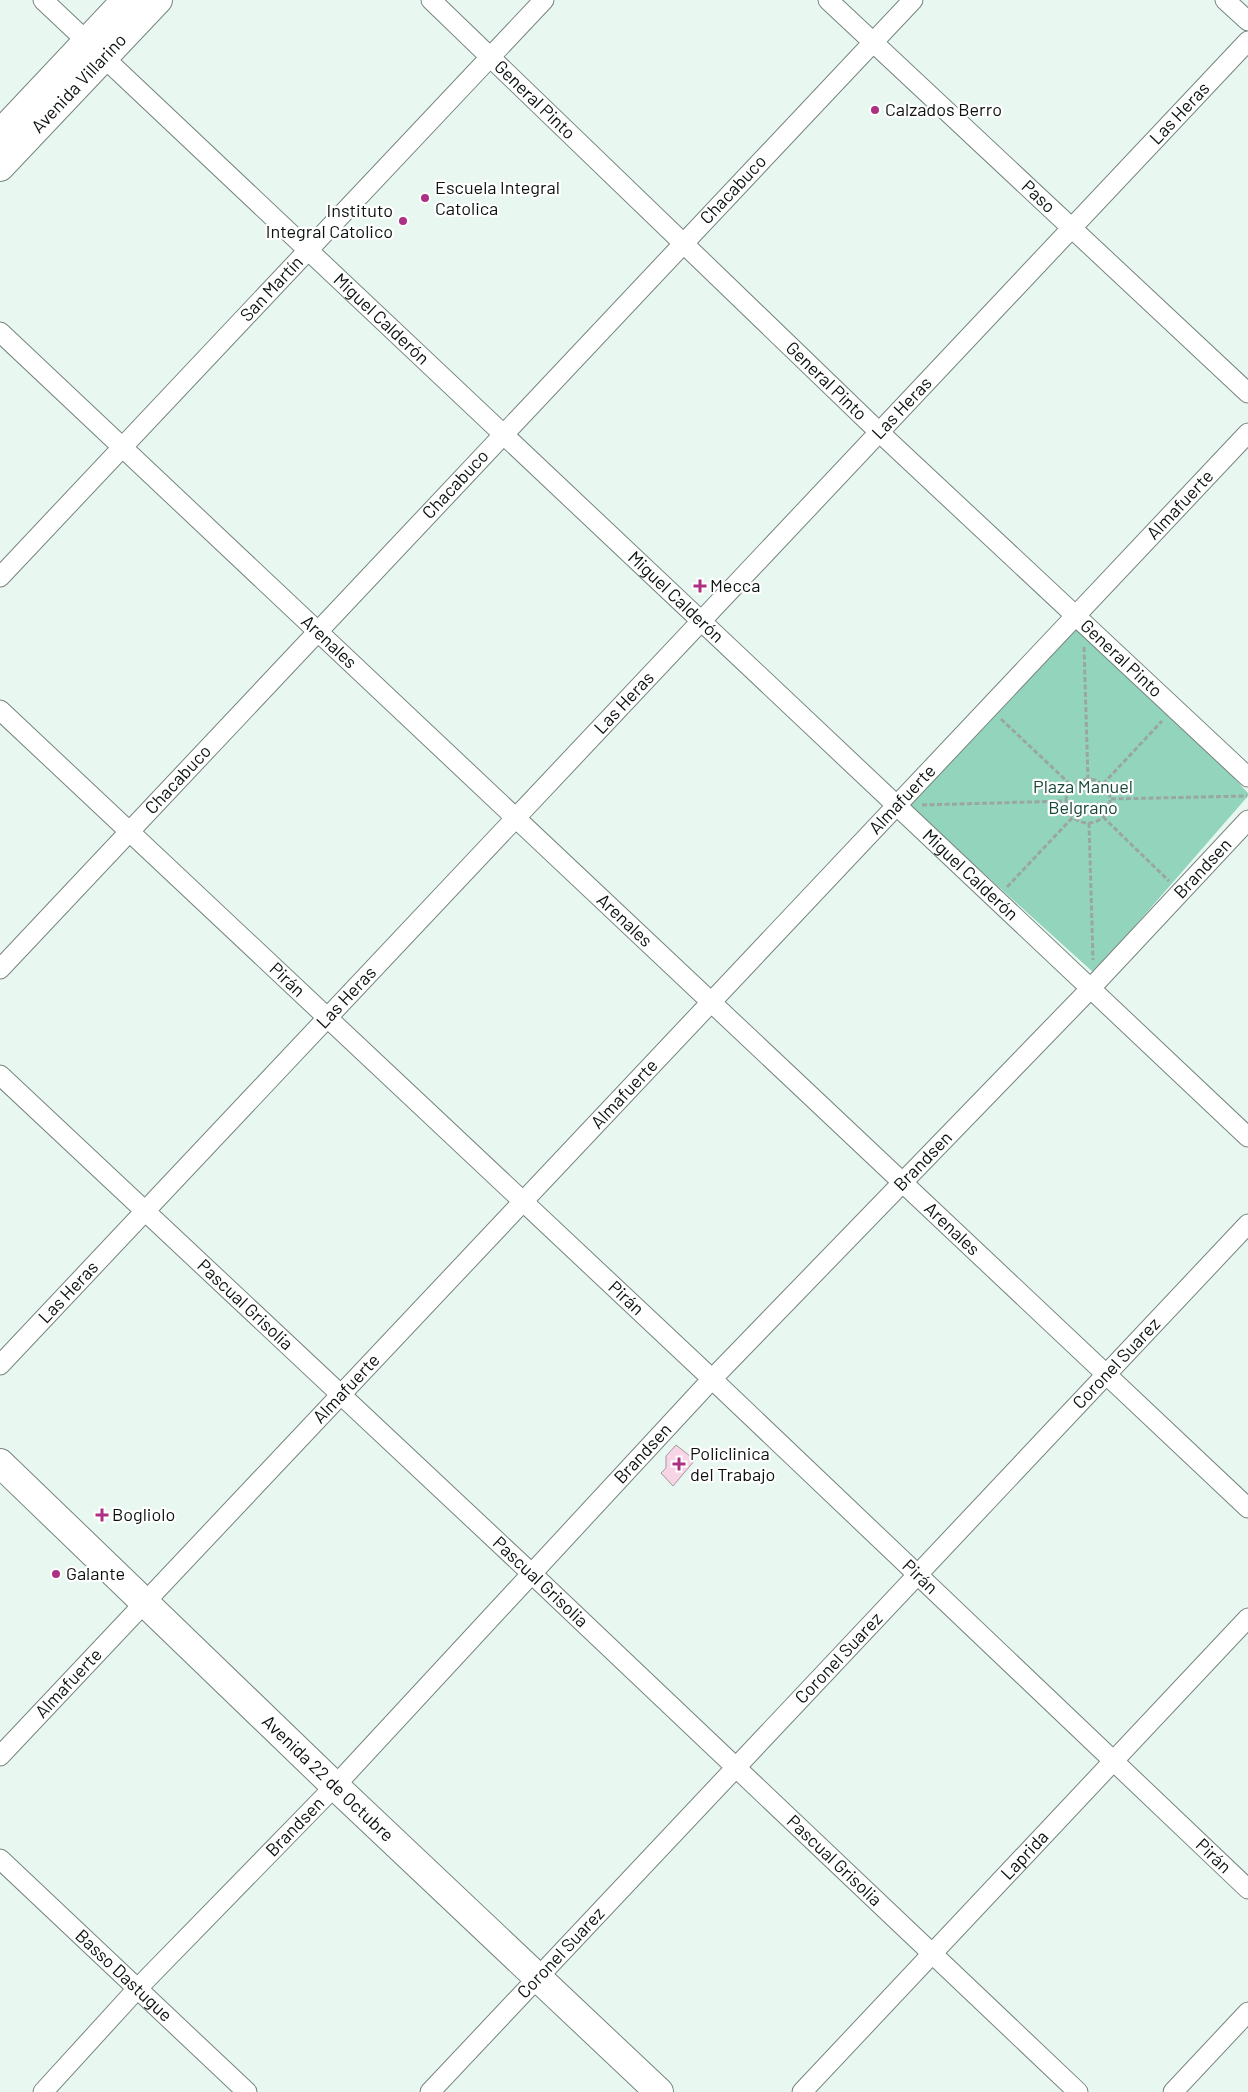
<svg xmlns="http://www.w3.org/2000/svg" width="1248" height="2092" viewBox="0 0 1248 2092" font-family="Barlow,sans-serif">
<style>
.green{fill:#93d4bc}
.building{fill:#f8d4e7;stroke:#a4979e}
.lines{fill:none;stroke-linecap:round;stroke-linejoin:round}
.street-casing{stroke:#76857f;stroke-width:21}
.secondary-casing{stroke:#76857f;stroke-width:30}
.path{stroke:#9aa6a1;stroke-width:3;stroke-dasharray:5 2.5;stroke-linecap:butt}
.street{stroke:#fff;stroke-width:19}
.secondary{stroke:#fff;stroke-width:28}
.poi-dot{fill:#ac3083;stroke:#fff;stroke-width:2}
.labels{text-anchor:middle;stroke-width:4.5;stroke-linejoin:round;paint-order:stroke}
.street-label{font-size:18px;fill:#0b110f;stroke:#fff}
.poi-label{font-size:18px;fill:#0b110f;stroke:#fff;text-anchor:start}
.park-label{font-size:18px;fill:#174838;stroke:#fff}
</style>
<rect width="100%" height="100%" fill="#e8f8f1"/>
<!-- green -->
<path class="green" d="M1083 618 1248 793V796L1094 973 908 805Z"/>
<!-- building -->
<path class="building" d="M676 1445 695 1460 673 1486 661 1473 666 1468V1456Z"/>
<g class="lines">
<defs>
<g id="street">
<path id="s1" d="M43 0 1248 1137"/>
<path id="s2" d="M431 0 879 432 1248 777"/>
<path id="s3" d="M828 0 1248 393"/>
<path d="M1225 0 1248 21"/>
<path id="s4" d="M0 332 1248 1508"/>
<path id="s5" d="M0 577 544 0"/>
<path id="s6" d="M0 710 712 1379 1248 1889"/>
<path id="s7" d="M0 969C304 646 607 322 913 0"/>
<path id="s8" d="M0 1075 531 1573 1078 2092"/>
<path id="s9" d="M0 1365 1248 41"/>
<path id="s10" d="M0 1756 1248 433"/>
<path id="s11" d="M0 1859 247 2092"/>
<path id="s12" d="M43 2092 137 1989 335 1786 712 1379 1091 988 1248 820"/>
<path id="s13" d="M430 2092 1248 1224"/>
<path id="s14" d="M802 2092 1248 1618"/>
<path d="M1173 2092 1248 2012"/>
</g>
<g id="secondary">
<path d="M0 134 126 0"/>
<path id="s15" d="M0 167 158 0"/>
<path id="s16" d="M0 1463 335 1786 659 2092"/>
</g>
</defs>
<!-- street casing -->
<use href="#street" class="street-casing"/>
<!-- secondary casing -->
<use href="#secondary" class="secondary-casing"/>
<!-- path -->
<path class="path" d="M1084 647 1088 779
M1001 719 1072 786
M1066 801a22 22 0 1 1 44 0a22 22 0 1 1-44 0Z
M1103 784 1162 721
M1111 799 1247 796
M922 805 1066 801
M1103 817 1169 881
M1089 823 1093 960
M1007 887 1073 817"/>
<!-- street -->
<use href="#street" class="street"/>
<!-- secondary -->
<use href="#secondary" class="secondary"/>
</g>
<!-- markers -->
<g class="poi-dot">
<circle cx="875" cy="110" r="5"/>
<circle cx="425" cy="198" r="5"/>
<circle cx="403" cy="221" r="5"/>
<path d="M697.5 578.5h5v5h5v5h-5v5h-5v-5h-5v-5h5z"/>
<path d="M676.5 1456.5h5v5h5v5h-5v5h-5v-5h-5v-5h5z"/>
<path d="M99.5 1507.5h5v5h5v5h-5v5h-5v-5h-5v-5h5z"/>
<circle cx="56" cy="1574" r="5"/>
</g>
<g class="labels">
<!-- street labels -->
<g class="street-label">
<text dy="6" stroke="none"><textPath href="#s15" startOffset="115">Avenida Villarino</textPath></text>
<text dy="6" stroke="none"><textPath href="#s2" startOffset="144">General Pinto</textPath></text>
<text dy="6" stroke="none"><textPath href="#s9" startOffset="1720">Las Heras</textPath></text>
<text dy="6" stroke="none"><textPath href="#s7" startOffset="1070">Chacabuco</textPath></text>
<text dy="6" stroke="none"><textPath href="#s3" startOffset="288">Paso</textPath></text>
<text dy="6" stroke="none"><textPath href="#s5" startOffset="396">San Martín</textPath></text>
<text dy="6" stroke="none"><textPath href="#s1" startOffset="465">Miguel Calderón</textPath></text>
<text dy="6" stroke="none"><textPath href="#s2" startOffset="549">General Pinto</textPath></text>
<text dy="6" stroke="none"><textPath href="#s9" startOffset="1315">Las Heras</textPath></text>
<text dy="6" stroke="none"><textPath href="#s7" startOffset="665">Chacabuco</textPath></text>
<text dy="6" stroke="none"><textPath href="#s10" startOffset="1720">Almafuerte</textPath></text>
<text dy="6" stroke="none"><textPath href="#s1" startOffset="870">Miguel Calderón</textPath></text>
<text dy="6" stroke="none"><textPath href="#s4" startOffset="452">Arenales</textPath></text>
<text dy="6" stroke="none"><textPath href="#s2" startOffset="954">General Pinto</textPath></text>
<text dy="6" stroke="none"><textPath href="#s9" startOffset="910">Las Heras</textPath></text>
<text dy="6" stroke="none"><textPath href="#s7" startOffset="260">Chacabuco</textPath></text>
<text dy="6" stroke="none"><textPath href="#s10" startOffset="1315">Almafuerte</textPath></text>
<text dy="6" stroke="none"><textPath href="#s12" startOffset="1686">Brandsen</textPath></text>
<text dy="6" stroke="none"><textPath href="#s1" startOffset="1275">Miguel Calderón</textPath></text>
<text dy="6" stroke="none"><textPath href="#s4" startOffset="858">Arenales</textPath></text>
<text dy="6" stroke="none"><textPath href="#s6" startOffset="394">Pirán</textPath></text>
<text dy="6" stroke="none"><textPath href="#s9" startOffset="505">Las Heras</textPath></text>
<text dy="6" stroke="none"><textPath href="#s10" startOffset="910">Almafuerte</textPath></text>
<text dy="6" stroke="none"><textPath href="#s12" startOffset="1281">Brandsen</textPath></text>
<text dy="6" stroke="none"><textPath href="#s4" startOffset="1308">Arenales</textPath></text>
<text dy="6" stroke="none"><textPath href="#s9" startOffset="100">Las Heras</textPath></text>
<text dy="6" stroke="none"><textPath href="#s6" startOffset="859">Pirán</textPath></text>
<text dy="6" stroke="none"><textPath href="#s8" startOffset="336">Pascual Grisolia</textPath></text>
<text dy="6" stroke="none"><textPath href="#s13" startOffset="1001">Coronel Suarez</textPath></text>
<text dy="6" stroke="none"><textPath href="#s10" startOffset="505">Almafuerte</textPath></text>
<text dy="6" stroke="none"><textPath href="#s12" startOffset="876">Brandsen</textPath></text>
<text dy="6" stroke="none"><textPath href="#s6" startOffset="1264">Pirán</textPath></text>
<text dy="6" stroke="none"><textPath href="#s8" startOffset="741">Pascual Grisolia</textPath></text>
<text dy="6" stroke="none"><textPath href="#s13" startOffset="596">Coronel Suarez</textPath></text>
<text dy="6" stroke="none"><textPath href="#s10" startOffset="100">Almafuerte</textPath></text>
<text dy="6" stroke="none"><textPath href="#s16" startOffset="455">Avenida 22 de Octubre</textPath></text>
<text dy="6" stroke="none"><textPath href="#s12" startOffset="366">Brandsen</textPath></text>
<text dy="6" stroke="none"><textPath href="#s14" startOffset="325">Laprida</textPath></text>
<text dy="6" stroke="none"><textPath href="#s6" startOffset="1669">Pirán</textPath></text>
<text dy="6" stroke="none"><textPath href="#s8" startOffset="1146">Pascual Grisolia</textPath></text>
<text dy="6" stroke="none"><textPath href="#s13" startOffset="191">Coronel Suarez</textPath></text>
<text dy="6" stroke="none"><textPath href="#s11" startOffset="170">Basso Dastugue</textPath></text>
</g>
<!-- poi labels -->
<g class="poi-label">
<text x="885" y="116">Calzados Berro</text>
<text x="435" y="194">Escuela Integral<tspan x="435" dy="21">Catolica</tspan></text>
<text x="393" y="217" text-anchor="end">Instituto<tspan x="393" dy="21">Integral Catolico</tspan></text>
<text x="710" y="592">Mecca</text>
<text x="690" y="1460">Policlinica<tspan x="690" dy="21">del Trabajo</tspan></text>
<text x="112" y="1521">Bogliolo</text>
<text x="66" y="1580">Galante</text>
</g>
<!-- park labels -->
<g class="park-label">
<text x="1083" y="793">Plaza Manuel<tspan x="1083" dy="21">Belgrano</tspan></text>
</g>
</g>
</svg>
